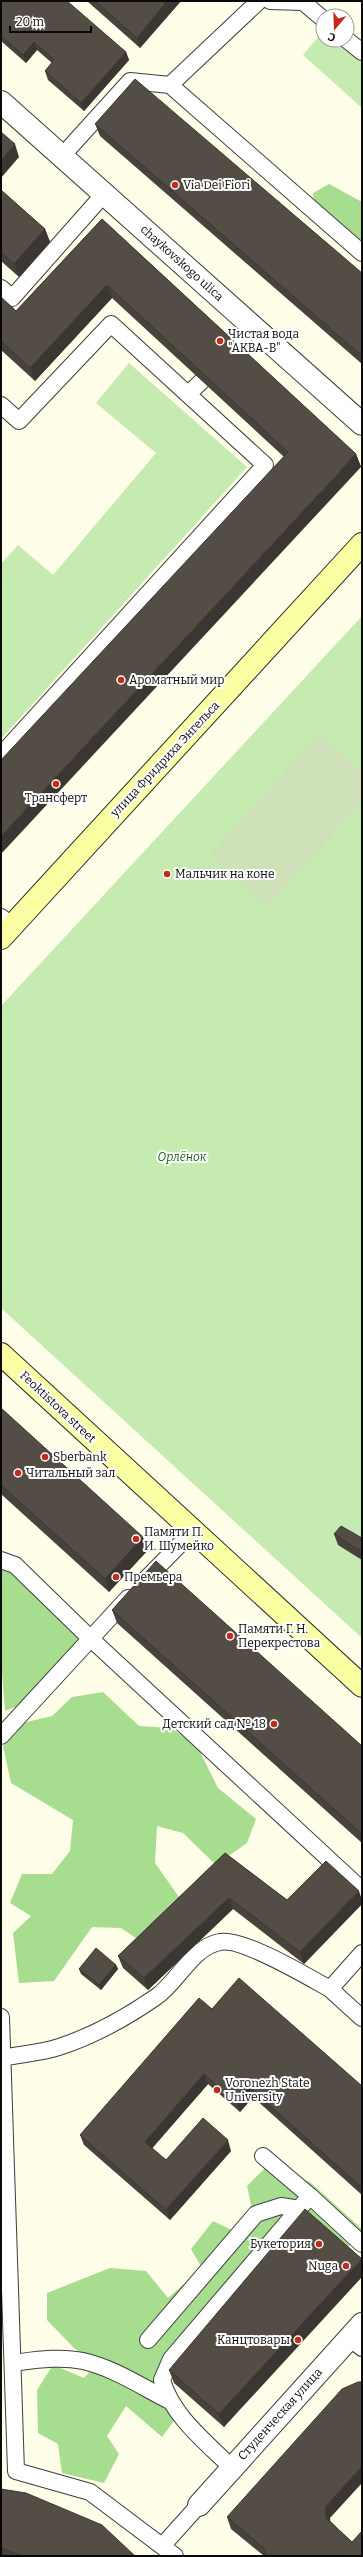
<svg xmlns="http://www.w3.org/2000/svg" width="363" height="2557" viewBox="0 0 363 2557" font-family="Bitter,serif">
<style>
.green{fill:#c6ebb0}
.forest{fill:#a6dd8e}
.cemetery{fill:#cee1b9}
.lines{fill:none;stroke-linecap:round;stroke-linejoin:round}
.lane-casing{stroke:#3d3d3d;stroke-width:18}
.street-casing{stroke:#3d3d3d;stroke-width:24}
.secondary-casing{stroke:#2c2c2c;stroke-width:24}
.lane{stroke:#fff;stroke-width:16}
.street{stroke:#fff;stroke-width:22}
.secondary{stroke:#fbffa3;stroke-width:22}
.wall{fill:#48423c}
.shaded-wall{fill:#3b3631}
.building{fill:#544d46;stroke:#3b3631}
.poi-dot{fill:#c22c1b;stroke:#fff;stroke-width:1.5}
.labels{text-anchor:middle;stroke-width:4;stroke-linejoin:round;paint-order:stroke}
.poi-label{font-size:12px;fill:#0a0a0a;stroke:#fff;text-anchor:start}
.street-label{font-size:12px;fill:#0a0a0a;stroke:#fff}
.park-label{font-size:12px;font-style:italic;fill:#1c6518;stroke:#fff}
</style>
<rect width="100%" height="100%" fill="#fffee8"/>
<!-- green -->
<path class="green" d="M319 36 323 37V40H340L362 59V108L303 55Z
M129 363 247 467 1 739V564L18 545 53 575 156 453 96 403Z
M362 616V1638L1 1308V1006Z"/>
<!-- forest -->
<path class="forest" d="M329 184 362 202V244L314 201 313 193Z
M1 1569 14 1572 81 1638 23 1704 5 1711 1 1661Z
M103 1692 139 1726 171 1728 197 1746 218 1788 256 1819 247 1843 216 1865 183 1833 157 1826 155 1863 186 1907 146 1945 121 1928 92 1927 54 1981 19 1983 13 1933 31 1916 10 1903 22 1874H52L70 1851 73 1820 11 1783 3 1746 23 1723 52 1716 72 1697Z
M271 2162 284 2172 310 2182 362 2229V2233L343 2252 162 2370 182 2410 162 2437 126 2406 107 2436 119 2454 104 2483 62 2473 58 2444 38 2433 37 2390 53 2365 84 2378 97 2364 74 2348 47 2320V2293L110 2268 146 2271 168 2298 202 2268 191 2249 213 2221 234 2231 253 2214 247 2186Z"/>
<!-- cemetery -->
<path class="cemetery" d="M319 733 362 771V802L268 907 210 855Z"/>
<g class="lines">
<defs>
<path id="lane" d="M270 1 303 2 323 19
M347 40 362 52
M170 85 362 253
M62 156 130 81 170 85 259 1
M1 288 12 298 104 194
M233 349 253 327
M188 394 202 381
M1 405 19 421 111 324 265 465 1 755
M1 917 12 926
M1 1560 15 1565 91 1639 362 1890
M145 1580 193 1531
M1 1736 128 1598
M362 1953 330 1989 362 2018
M1 2017 16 2471 90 2492 175 2556
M2 2058C21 2054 41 2053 59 2047 93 2036 127 2017 156 1997 178 1982 192 1947 220 1942 242 1937 310 1978 330 1989
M263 2156 310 2196
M349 2338 362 2348
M148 2340 256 2214 281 2206 300 2209
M13 2363C36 2360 60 2356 83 2361 114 2368 142 2387 170 2401
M232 2468C206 2442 172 2416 162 2380L171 2359 310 2196 362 2244
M163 2545 199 2505"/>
<path id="street" d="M1 102 362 424
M199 2505 362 2324"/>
<path id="secondary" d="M1 938 362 544
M1 1354 362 1686"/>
</defs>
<!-- lane casing -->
<use href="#lane" class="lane-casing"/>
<!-- street casing -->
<use href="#street" class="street-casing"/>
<!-- secondary casing -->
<use href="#secondary" class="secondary-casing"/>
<!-- lane -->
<use href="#lane" class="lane"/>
<!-- street -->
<use href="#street" class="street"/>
<!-- secondary -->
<use href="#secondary" class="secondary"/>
</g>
<!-- wall -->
<path class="wall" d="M1 1 126 52 129 60 84 111 48 80 45 71 52 63 37 50 26 63 1 41Z
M87 1H181L140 48Z
M95 124 362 273V364L100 136Z
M1 190 45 229 50 242 19 277 1 261Z
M102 219 356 454 361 467 283 456 112 298 35 381 1 350V297L16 311Z
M1 1408 148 1550 109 1592 1 1494Z
M334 1534 362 1538V1560L338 1545Z
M112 1610 362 1746V1843L117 1623Z
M225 1853 287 1900H362V1904L304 1964 233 1909 148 1990 123 1968 118 1956Z
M116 1965 118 1969 101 1990 81 1974 79 1969Z
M212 2009 362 2086V2195L253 2097 240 2112 208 2084 152 2148 166 2160 231 2151 170 2220 84 2145 80 2135Z
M362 2258 224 2427 174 2383 169 2370Z
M1 2489 135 2556H1Z
M227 2517 330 2518V2521L352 2542 362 2556H264L231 2529Z"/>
<!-- shaded-wall -->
<path class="shaded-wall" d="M166 1H181L140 48 137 38 165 4V3Z
M34 42 37 50 26 63 23 55Z
M126 52 129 60 84 111 81 103Z
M15 144 19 157 1 178V160Z
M45 229 50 242 19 277 14 264Z
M107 285 112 298 35 381 30 368Z
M356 454 361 467 1 854V836Z
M143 1537 148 1550 109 1592 105 1579Z
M359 1891 362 1900V1904L304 1964 300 1952Z
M229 1898 233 1909 148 1990 144 1978Z
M116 1965 118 1969 101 1990 99 1985Z
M204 2074 208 2084 149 2152 145 2142Z
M249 2087 253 2097 240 2112 236 2102Z
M228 2140 231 2151 170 2220 166 2210Z
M362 2259V2277L224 2427 219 2414Z
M362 2466V2483L330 2518 331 2530 326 2518V2506Z"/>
<!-- building -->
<path class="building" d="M1 1H67L126 52 81 103 45 71 54 60 34 42 23 55 1 36Z
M95 1H162L165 4 137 38Z
M135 79 362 273V356L95 124Z
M1 132 15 144 1 160Z
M1 190 45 229 14 264 1 252Z
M102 219 356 454 1 836V760L288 452 107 285 30 368 1 341V297L16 311Z
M1 1408 143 1537 105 1579 1 1485Z
M341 1526 362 1538V1552L334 1534Z
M156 1561 362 1746V1834L112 1610Z
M225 1853 287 1900 326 1861 359 1891 300 1952 229 1898 144 1978 118 1956Z
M96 1948 116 1965 99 1985 79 1969Z
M239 1978 362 2086V2185L360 2186 249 2087 236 2102 204 2074 145 2142 166 2160 203 2118 228 2140 166 2210 80 2135 199 1998 212 2009Z
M305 2209 362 2259 219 2414 169 2370Z
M358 2382H362V2466L326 2506V2518L352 2542 362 2531V2556H265V2549L227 2517 342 2389Z
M1 2489 26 2493 102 2525 135 2556H22L1 2548Z"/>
<!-- markers -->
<g class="poi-dot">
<circle cx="175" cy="185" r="4"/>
<circle cx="220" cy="341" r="4"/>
<circle cx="121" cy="680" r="4"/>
<circle cx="56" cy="784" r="4"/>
<circle cx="167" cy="874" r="4"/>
<circle cx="45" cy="1457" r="4"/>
<circle cx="18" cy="1473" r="4"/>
<circle cx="136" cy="1539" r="4"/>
<circle cx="116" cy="1577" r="4"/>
<circle cx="230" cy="1636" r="4"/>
<circle cx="274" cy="1724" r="4"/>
<circle cx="217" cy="2090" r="4"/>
<circle cx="319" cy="2244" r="4"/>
<circle cx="346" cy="2266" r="4"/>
<circle cx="298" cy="2340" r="4"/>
</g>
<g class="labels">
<!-- poi labels -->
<g class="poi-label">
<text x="183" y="189">Via Dei Fiori</text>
<text x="228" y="338">Чистая вода<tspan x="228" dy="14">"АКВА-В"</tspan></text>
<text x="129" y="684">Ароматный мир</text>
<text x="56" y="802" text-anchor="middle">Трансферт</text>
<text x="175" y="878">Мальчик на коне</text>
<text x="53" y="1461">Sberbank</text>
<text x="26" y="1477">Читальный зал</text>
<text x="144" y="1536">Памяти П.<tspan x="144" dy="14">И. Шумейко</tspan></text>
<text x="124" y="1581">Премьера</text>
<text x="238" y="1633">Памяти Г. Н.<tspan x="238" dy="14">Перекрестова</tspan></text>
<text x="266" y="1728" text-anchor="end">Детский сад № 18</text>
<text x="225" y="2087">Voronezh State<tspan x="225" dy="14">University</tspan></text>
<text x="311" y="2248" text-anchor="end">Букетория</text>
<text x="338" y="2270" text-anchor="end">Nuga</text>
<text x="290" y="2344" text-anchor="end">Канцтовары</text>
</g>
<!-- street labels -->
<g class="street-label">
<text transform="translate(182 263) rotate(42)" y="4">chaykovskogo ulica</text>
<text transform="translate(165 759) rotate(-47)" y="4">улица Фридриха Энгельса</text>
<text transform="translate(58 1407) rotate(43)" y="4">Feoktistova street</text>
<text transform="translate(280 2414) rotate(-48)" y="4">Студенческая улица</text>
</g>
<!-- park labels -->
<g class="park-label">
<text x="182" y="1161">Орлёнок</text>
</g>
</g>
<!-- border -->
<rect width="363" height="2557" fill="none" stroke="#0a0a0a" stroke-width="4"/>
<!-- north arrow -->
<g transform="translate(335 28) rotate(199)"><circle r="19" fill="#ffffff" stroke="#9d9d9d"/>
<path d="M0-3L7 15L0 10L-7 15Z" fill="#c22c1b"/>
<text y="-6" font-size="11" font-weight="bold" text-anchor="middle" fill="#0a0a0a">С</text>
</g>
<!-- scale -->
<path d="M10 26v6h81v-6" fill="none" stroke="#0a0a0a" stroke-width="2"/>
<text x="16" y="26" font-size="12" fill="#0a0a0a" stroke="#ffffff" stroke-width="3" paint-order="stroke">20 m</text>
</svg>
